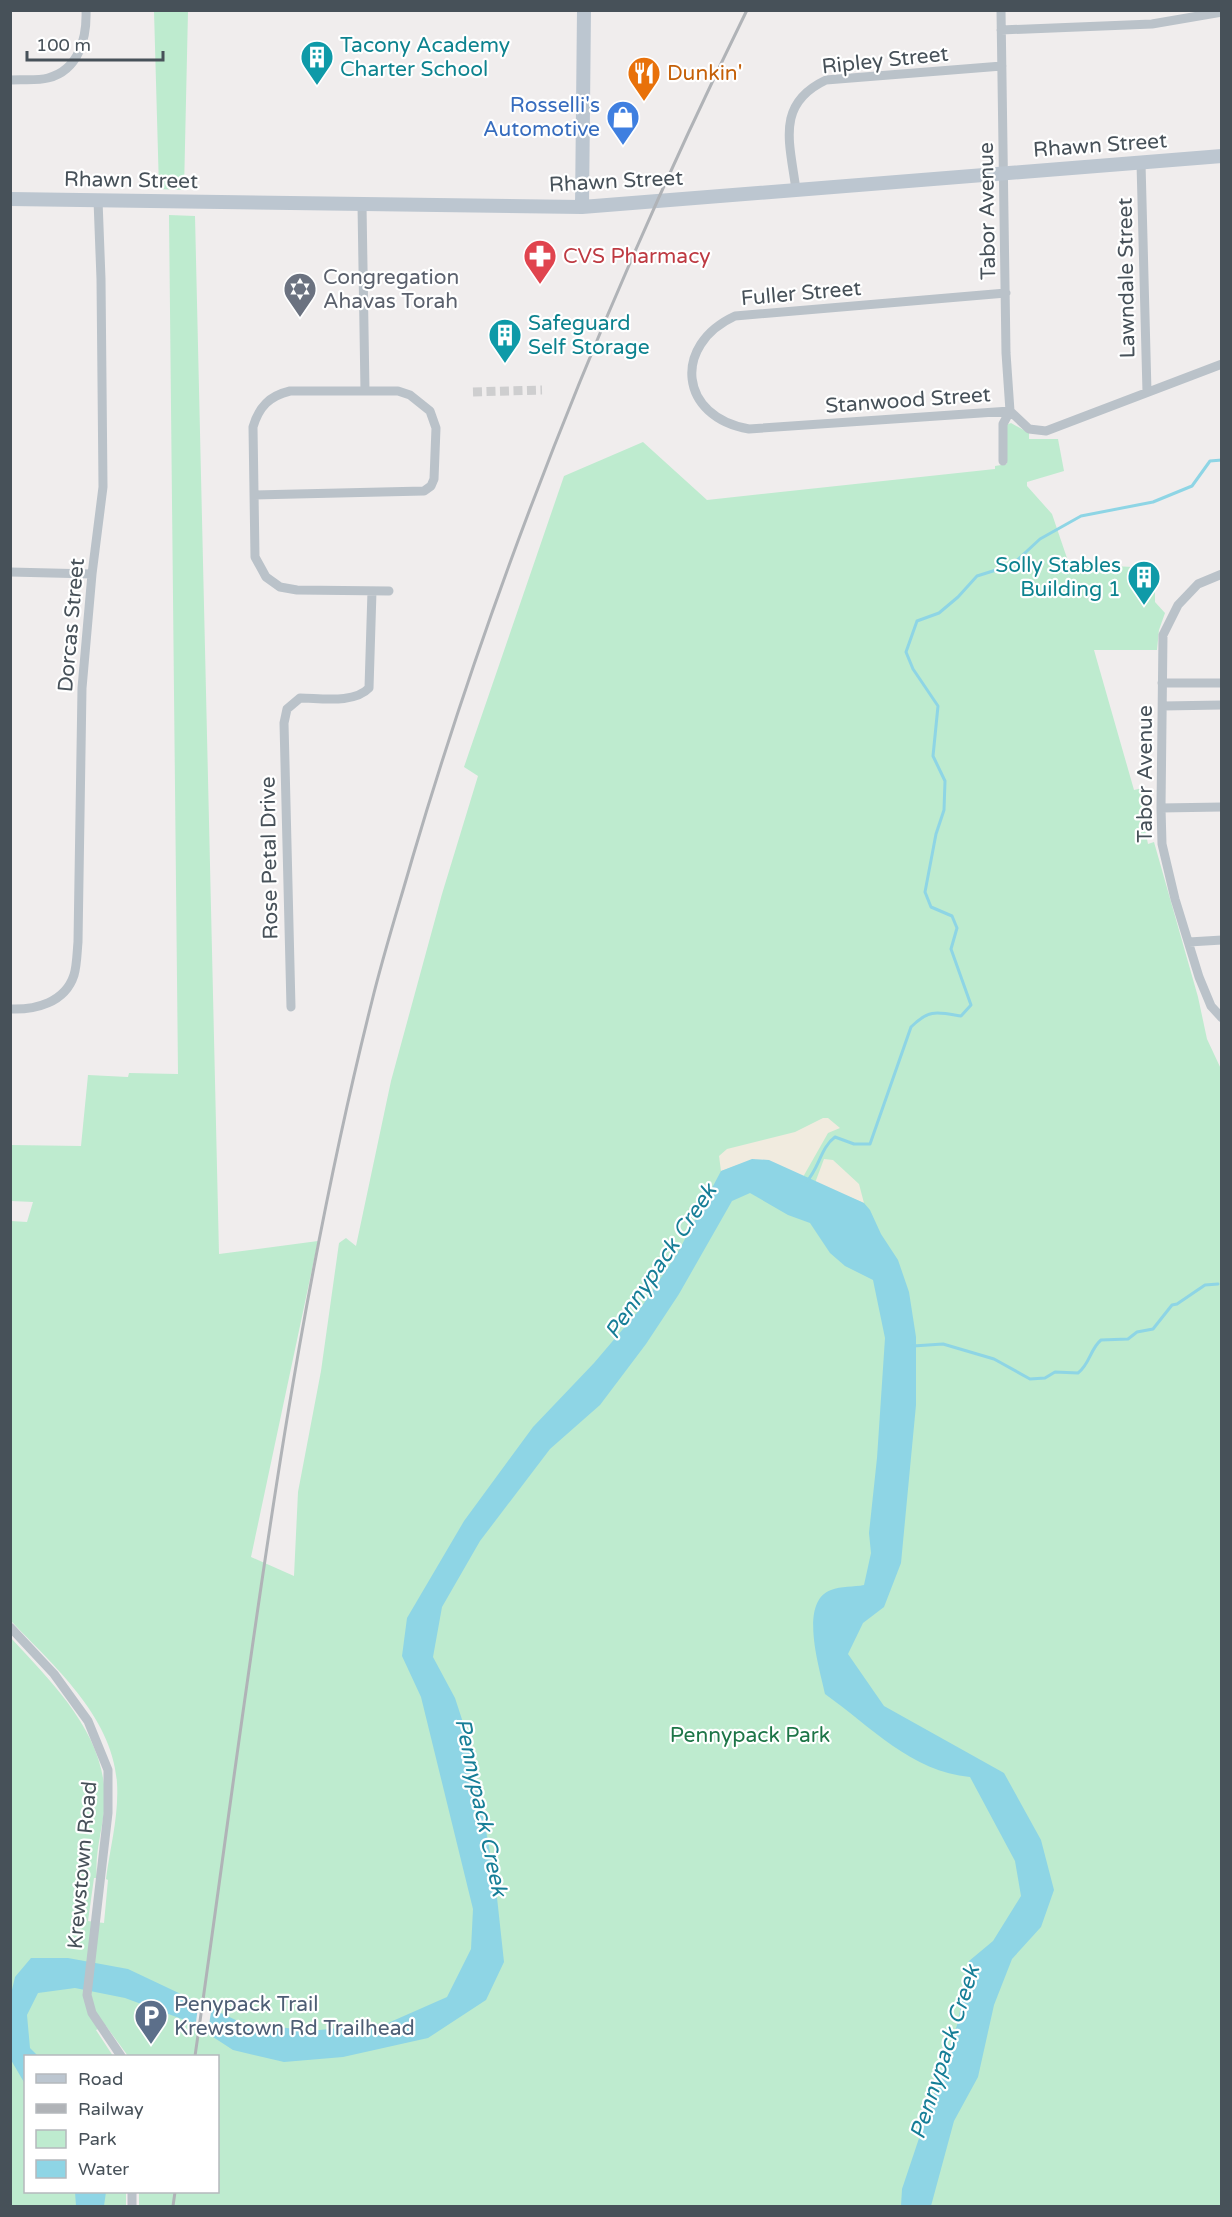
<svg xmlns="http://www.w3.org/2000/svg" width="1232" height="2217" viewBox="0 0 1232 2217" font-family="'Varela Round',sans-serif">
<style>
.green{fill:#beebcf}
.sand{fill:#f1ebdf}
.water{fill:#8ed5e5}
.pier{fill:#f0eded}
.lines{fill:none;stroke-linecap:round;stroke-linejoin:round}
.stream{stroke:#8ed5e5;stroke-width:3}
.street-tunnel{stroke:#cececf;stroke-width:9;stroke-dasharray:9 4.5;stroke-linecap:butt}
.street{stroke:#bac2c9;stroke-width:9}
.secondary{stroke:#bcc6d0;stroke-width:14}
.rail{stroke:#b0b3b7;stroke-width:3}
.labels{text-anchor:middle;stroke-width:4.5;stroke-linejoin:round;paint-order:stroke}
.culture-label{font-size:21px;fill:#0d838f;stroke:#fff;text-anchor:start}
.street-label{font-size:21px;fill:#475159;stroke:#fff}
.food-label{font-size:21px;fill:#c56008;stroke:#fff;text-anchor:start}
.shop-label{font-size:21px;fill:#366cbe;stroke:#fff;text-anchor:end}
.health-label{font-size:21px;fill:#be3a42;stroke:#fff;text-anchor:start}
.worship-label{font-size:21px;fill:#5b616d;stroke:#fff;text-anchor:start}
.park-label{font-size:21px;fill:#1d7547;stroke:#fff}
.service-label{font-size:21px;fill:#4e5e75;stroke:#fff;text-anchor:start}
.water-label{font-size:22px;font-style:italic;fill:#167e97;stroke:#fff}
</style>
<rect width="100%" height="100%" fill="#f0eded"/>
<!-- green -->
<path class="green" d="M154 11H188L184 190 159 189Z
M169 215 195 216 219 1254 318 1241 251 1557 294 1576 298 1492 321 1371 339 1243 346 1238 356 1246 391 1081 442 894 478 776 464 767 564 476 643 442 707 500 995 469V466L1007 464 1006 425 1011 423 1029 433V439H1058L1064 471 1027 482V486L1052 514 1069 564 1155 568V602L1165 613 1159 630 1157 650H1094L1134 790 1143 788 1145 830 1148 844 1154 842 1198 997 1207 1039 1221 1069V2206H139V2192H218V2056H128L106 2026 96 2030 113 2056H26V2192H126V2206H11V1638C53 1684 105 1733 105 1800 104 1826 94 1852 97 1878H94L88 1921 104 1923 108 1880 106 1879C110 1847 119 1816 117 1783 113 1717 53 1665 11 1621V1221L27 1222 33 1202 11 1201V1145L81 1146 88 1075 128 1077 129 1073 178 1074Z"/>
<!-- sand -->
<path class="sand" d="M823 1118H828L840 1128 828 1133 803 1177C765 1158 763 1155 721 1171L719 1156 727 1149 795 1132Z
M824 1159 833 1160 859 1184 864 1203 815 1183Z"/>
<!-- water -->
<path class="water" d="M752 1159 769 1160 864 1203 870 1210 881 1234 898 1260 909 1292 916 1337V1405L901 1563 884 1607 863 1623 848 1654 884 1706 1004 1773 1041 1840 1054 1890 1041 1927 1012 1959 994 2005 978 2077 954 2121 931 2206H901L902 2189 958 2022 969 1961 993 1941 1021 1896 1015 1861 970 1777C912 1772 870 1726 825 1694 820 1669 798 1602 831 1590 841 1586 854 1587 864 1585L871 1553 869 1533 877 1458 885 1338 873 1280 845 1266 830 1253 810 1223 788 1215 750 1193 732 1201 679 1294 646 1344 600 1405 550 1449 480 1541 442 1607 433 1657 455 1698 470 1744 495 1879 504 1962 486 2000 428 2038 343 2057 284 2062 233 2050 190 2022 125 1998 75 1988 38 1993 27 2015 30 2048 38 2056H26L25 2084 11 2060V1994L15 1977 31 1958H68L128 1969 240 2022 310 2031 388 2023 447 1997 471 1949 473 1909 421 1697 402 1656 407 1618 464 1521 533 1427 594 1363 640 1309 677 1254 721 1171Z
M75 2192H106L104 2206H76Z"/>
<!-- pier -->
<path class="pier" d="M199 2000 212 2006 207 2037 195 2029Z"/>
<g class="lines">
<!-- stream -->
<path class="stream" d="M807 1181C819 1168 821 1147 835 1137L854 1144H870L911 1027C929 1009 937 1012 961 1016L971 1005 951 949 957 928 952 916 931 907 925 892 936 834 944 810 945 781 933 756 938 706 913 669 906 652 917 621 939 613 958 597 977 576 1012 565 1040 539 1081 516 1153 502 1192 486 1210 461 1222 460
M913 1346 943 1344 994 1359 1030 1379 1045 1378 1055 1372 1078 1373C1090 1364 1090 1349 1101 1340L1128 1339 1137 1332 1153 1329 1172 1305 1177 1304 1205 1285 1218 1284"/>
<!-- street-tunnel -->
<path class="street-tunnel" d="M473 392 542 390"/>
<!-- street -->
<path class="street" d="M1001 10 1006 353 1010 411
M1001 30 1152 24 1222 12
M10 80C22 79 37 81 48 78 79 70 87 38 86 10
M1141 163 1147 392
M796 190C790 143 775 104 826 80L1002 66
M362 205 365 391
M1006 293 735 316C672 345 679 417 749 429L1010 411
M1010 411 1029 429 1046 431 1222 364
M1003 461V424L1010 411
M254 495 424 491 431 486 434 479 436 428 430 411 410 395 398 391H290C269 396 259 407 253 427L255 557 266 577 280 587 297 590 389 591
M10 572 92 574
M1222 574 1198 584 1178 605 1163 635 1161 808 1162 844 1175 899 1199 977 1211 1006 1222 1018
M1162 683H1222
M1163 706 1222 705
M1161 808 1222 807
M1189 942 1222 940
M291 1007 284 723 287 709 300 698C320 698 354 704 369 688L372 591
M10 1009C35 1010 65 1003 74 975 77 965 77 952 78 942L82 688 92 574 103 487 101 279 98 200
M10 1627 54 1674 88 1721 108 1770V1813L87 1995 92 2013 121 2056
M132 2206V2192"/>
<!-- secondary -->
<path class="secondary" d="M10 199 582 207 1222 156
M582 207 584 10"/>
<!-- rail -->
<path class="rail" d="M195 2056C246 1703 285 1347 372 1001 384 952 399 905 413 856 499 565 613 283 747 10
M173 2206 175 2192"/>
</g>
<!-- icons -->
<defs>
<symbol id="building-pin" viewBox="-11 -11 22 30"><path d="M0 17L-7.5 6A9.5 9.5 0 1 1 7.5 6Z" fill="#0f9aa8" stroke="#fff"/><path d="M-4-6H4V6H1V3H-1V6H-4ZM-2.5-4.3h1.7v1.8h-1.7ZM.8-4.3h1.7v1.8H.8ZM-2.5-1h1.7V.8h-1.7ZM.8-1h1.7V.8H.8Z" fill="#fff"/></symbol>
<symbol id="restaurant-pin" viewBox="-11 -11 22 30"><path d="M0 17L-7.5 6A9.5 9.5 0 1 1 7.5 6Z" fill="#e8710a" stroke="#fff"/><path d="M-5-6h1v4h1v-4h1v4h1v-4h1v5L-1.5 .5V6h-2V.5L-5-1ZM5-6V6H3V1.5H1.5Q1.5-4 5-6Z" fill="#fff"/></symbol>
<symbol id="shop-pin" viewBox="-11 -11 22 30"><path d="M0 17L-7.5 6A9.5 9.5 0 1 1 7.5 6Z" fill="#3f7fe0" stroke="#fff"/><path d="M-5-2.5h2.3a2.7 3.5 0 0 1 5.4 0H5L5.5 6h-11ZM-1.5-2.5h3a1.5 2.3 0 0 0-3 0Z" fill="#fff"/></symbol>
<symbol id="pharmacy-pin" viewBox="-11 -11 22 30"><path d="M0 17L-7.5 6A9.5 9.5 0 1 1 7.5 6Z" fill="#e0444e" stroke="#fff"/><path d="M-2-6h4v4h4v4h-4v4h-4v-4h-4v-4h4Z" fill="#fff"/></symbol>
<symbol id="synagogue-pin" viewBox="-11 -11 22 30"><path d="M0 17L-7.5 6A9.5 9.5 0 1 1 7.5 6Z" fill="#6b7280" stroke="#fff"/><path d="M0-6.5L5.6 3.2H-5.6ZM0 6.5L5.6-3.2H-5.6Z" fill="#fff"/></symbol>
<symbol id="parking-pin" viewBox="-11 -11 22 30"><path d="M0 17L-7.5 6A9.5 9.5 0 1 1 7.5 6Z" fill="#5c6f8a" stroke="#fff"/><path d="M-3.5-5.5H1a3.5 3.5 0 0 1 0 7H-1V5.5H-3.5ZM-1-3.4V-.6H.8a1.4 1.4 0 0 0 0-2.8Z" fill="#fff"/></symbol>
</defs>
<g fill-rule="evenodd">
<use href="#building-pin" x="298" y="38" width="38" height="52"/>
<use href="#restaurant-pin" x="625" y="54" width="38" height="52"/>
<use href="#shop-pin" x="604" y="98" width="38" height="52"/>
<use href="#pharmacy-pin" x="521" y="237" width="38" height="52"/>
<use href="#synagogue-pin" x="281" y="270" width="38" height="52"/>
<use href="#building-pin" x="486" y="316" width="38" height="52"/>
<use href="#building-pin" x="1125" y="558" width="38" height="52"/>
<use href="#parking-pin" x="132" y="1997" width="38" height="52"/>
</g>
<g class="labels">
<!-- culture labels -->
<g class="culture-label">
<text x="340" y="52">Tacony Academy<tspan x="340" dy="24">Charter School</tspan></text>
<text x="528" y="330">Safeguard<tspan x="528" dy="24">Self Storage</tspan></text>
<text x="1121" y="572" text-anchor="end">Solly Stables<tspan x="1121" dy="24">Building 1</tspan></text>
</g>
<!-- street labels -->
<g class="street-label">
<text transform="translate(885 60) rotate(-6)" y="7">Ripley Street</text>
<text transform="translate(1100 145) rotate(-4)" y="7">Rhawn Street</text>
<text transform="translate(131 180) rotate(1)" y="7">Rhawn Street</text>
<text transform="translate(616 181) rotate(-3)" y="7">Rhawn Street</text>
<text transform="translate(987 211) rotate(-91)" y="7">Tabor Avenue</text>
<text transform="translate(1126 278) rotate(-91)" y="7">Lawndale Street</text>
<text transform="translate(801 293) rotate(-5)" y="7">Fuller Street</text>
<text transform="translate(908 400) rotate(-4)" y="7">Stanwood Street</text>
<text transform="translate(71 625) rotate(-85)" y="7">Dorcas Street</text>
<text transform="translate(1145 774) rotate(-90)" y="7">Tabor Avenue</text>
<text transform="translate(269 858) rotate(-91)" y="7">Rose Petal Drive</text>
<text transform="translate(82 1865) rotate(-85)" y="7">Krewstown Road</text>
</g>
<!-- food labels -->
<g class="food-label">
<text x="667" y="80">Dunkin'</text>
</g>
<!-- shop labels -->
<g class="shop-label">
<text x="600" y="112">Rosselli's<tspan x="600" dy="24">Automotive</tspan></text>
</g>
<!-- health labels -->
<g class="health-label">
<text x="563" y="263">CVS Pharmacy</text>
</g>
<!-- worship labels -->
<g class="worship-label">
<text x="323" y="284">Congregation<tspan x="323" dy="24">Ahavas Torah</tspan></text>
</g>
<!-- park labels -->
<g class="park-label">
<text x="750" y="1742">Pennypack Park</text>
</g>
<!-- service labels -->
<g class="service-label">
<text x="174" y="2011">Penypack Trail<tspan x="174" dy="24">Krewstown Rd Trailhead</tspan></text>
</g>
<!-- water labels -->
<g class="water-label">
<text transform="translate(660 1261) rotate(-56)" y="8">Pennypack Creek</text>
<text transform="translate(482 1807) rotate(78)" y="8">Pennypack Creek</text>
<text transform="translate(944 2052) rotate(-72)" y="8">Pennypack Creek</text>
</g>
</g>
<!-- border -->
<rect width="1232" height="2217" fill="none" stroke="#475159" stroke-width="24"/>
<!-- legend -->
<rect x="24" y="2055" width="195" height="138" fill="#ffffff" stroke="#b5b9bd" stroke-width="1.5"/>
<rect x="36" y="2074" width="30" height="9" fill="#bcc6d0" stroke="#b5b9bd" stroke-width="1.5"/>
<text x="78" y="2085" font-size="18" fill="#475159">Road</text>
<rect x="36" y="2104" width="30" height="9" fill="#b0b3b7" stroke="#b5b9bd" stroke-width="1.5"/>
<text x="78" y="2115" font-size="18" fill="#475159">Railway</text>
<rect x="36" y="2130" width="30" height="18" fill="#beebcf" stroke="#b5b9bd" stroke-width="1.5"/>
<text x="78" y="2145" font-size="18" fill="#475159">Park</text>
<rect x="36" y="2160" width="30" height="18" fill="#8ed5e5" stroke="#b5b9bd" stroke-width="1.5"/>
<text x="78" y="2175" font-size="18" fill="#475159">Water</text>
<!-- scale -->
<path d="M27 51v9h136v-9" fill="none" stroke="#475159" stroke-width="3"/>
<text x="36" y="51" font-size="18" fill="#475159" stroke="#ffffff" stroke-width="4.5" paint-order="stroke">100 m</text>
</svg>
